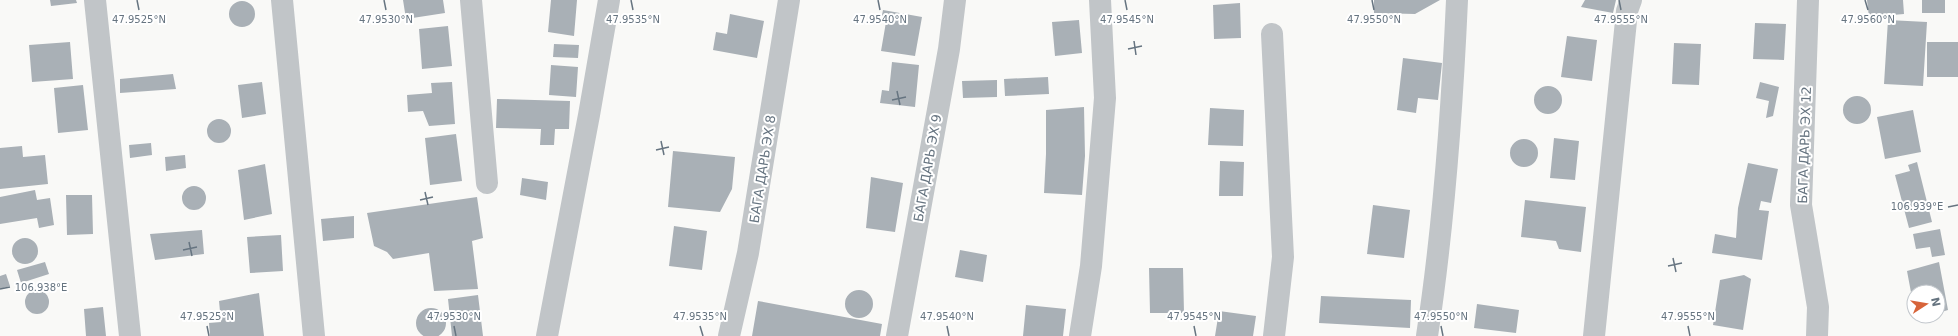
<svg xmlns="http://www.w3.org/2000/svg" width="1958" height="336" viewBox="0 0 1958 336" font-family="'DejaVu Sans',sans-serif">
<style>
.building{fill:#a9b0b6}
.lines{fill:none;stroke-linecap:round;stroke-linejoin:round}
.street{stroke:#c1c5c8;stroke-width:22}
.ticks{fill:none;stroke:#667480;stroke-width:1.5}
.labels{text-anchor:middle;stroke-width:4;stroke-linejoin:round;paint-order:stroke}
.street-label{font-size:13px;fill:#667480;stroke:#fff}
.ticks-label{font-size:10px;text-anchor:middle;fill:#667480;stroke:#fff;stroke-width:4;stroke-linejoin:round;paint-order:stroke}
</style>
<rect width="100%" height="100%" fill="#f9f9f7"/>
<!-- building -->
<path class="building" d="M50 0H76L77 3 51 6Z
M403 0H443L445 13 406 19Z
M551 0H577L574 36 548 32Z
M1374 0H1440L1415 14 1374 13Z
M1585 0H1616L1613 13 1581 7Z
M1867 0H1903L1904 14 1869 17Z
M1922 0H1945V13H1922Z
M229 14a13 13 0 1 1 26 0a13 13 0 1 1-26 0Z
M1240 3 1241 38 1214 39 1213 5Z
M883 10 922 17 915 56 881 51 886 22 881 20Z
M730 14 764 21 757 58 713 50 716 32 727 34Z
M1079 20 1082 53 1055 56 1052 22Z
M1888 20 1927 22 1923 86 1884 84Z
M1755 23 1786 24 1784 60 1753 59Z
M448 26 452 66 422 69 419 29Z
M1567 36 1597 40 1592 81 1561 77Z
M70 42 73 79 32 82 29 45Z
M1927 42H1958V77H1927Z
M1674 43 1701 44 1699 85 1672 84Z
M554 44 579 45 578 58 553 57Z
M1403 58 1442 63 1438 100 1418 98 1416 113 1397 110Z
M892 62 919 65 915 107 880 103 882 90 889 91Z
M551 65 578 67 576 97 549 95Z
M173 74 176 89 120 93V79Z
M1048 77 1049 94 1005 96 1004 79Z
M997 80V97L963 98 962 81Z
M262 82 266 114 242 118 238 85Z
M452 82 455 124 429 126 423 111 408 112 407 95 432 93 431 83Z
M1760 82 1779 87 1773 116 1766 118 1769 101 1756 98Z
M83 85 88 130 58 133 54 88Z
M1534 100a14 14 0 1 1 28 0a14 14 0 1 1-28 0Z
M1843 110a14 14 0 1 1 28 0a14 14 0 1 1-28 0Z
M497 99 570 101 569 129H555L554 145H540L541 129 496 128Z
M1084 107 1085 156 1082 195 1044 193 1046 154V110Z
M1210 108 1244 110 1243 146 1208 145Z
M1913 110 1921 152 1885 159 1877 117Z
M207 131a12 12 0 1 1 24 0a12 12 0 1 1-24 0Z
M456 134 462 181 430 185 425 138Z
M1554 138 1579 141 1575 180 1550 178Z
M1510 153a14 14 0 1 1 28 0a14 14 0 1 1-28 0Z
M151 143 152 155 130 158 129 145Z
M22 146 23 157 45 155 48 184 0 189V148Z
M673 151 735 157 732 189 720 212 668 207Z
M185 155 186 168 166 171 165 157Z
M1220 161 1244 162 1243 196H1219Z
M1917 162 1932 222 1909 228 1895 175 1910 171 1908 165Z
M1748 163 1778 169 1771 203 1761 201 1759 210 1769 211 1762 260 1712 253 1715 234 1736 238 1738 208Z
M265 164 272 214 244 220 238 170Z
M871 177 903 183 895 232 866 228Z
M522 178 548 182 546 200 520 195Z
M182 198a12 12 0 1 1 24 0a12 12 0 1 1-24 0Z
M35 190 37 200 50 198 54 225 39 228 37 218 0 224V197Z
M66 195H92L93 234 67 235Z
M477 197 483 238 472 241 478 289 434 291 429 253 393 259 387 252 374 246 367 213Z
M1525 200 1586 207 1581 252 1559 249 1556 241 1521 237Z
M1373 205 1410 210 1404 258 1367 254Z
M354 216V238L323 241 321 219Z
M674 226 707 231 702 270 669 266Z
M1940 229 1945 255 1932 257 1930 247 1916 249 1913 234Z
M202 230 204 254 155 260 150 234Z
M281 235 283 271 250 273 247 237Z
M12 251a13 13 0 1 1 26 0a13 13 0 1 1-26 0Z
M960 250 987 255 983 282 955 277Z
M45 262 49 274 21 283 17 270Z
M1939 262 1948 310 1938 313V292H1914L1913 303 1907 271Z
M1149 268H1183L1184 313H1150Z
M6 274 10 286 0 289V276Z
M1744 275 1751 279 1743 330 1713 325 1720 280Z
M25 302a12 12 0 1 1 24 0a12 12 0 1 1-24 0Z
M845 304a14 14 0 1 1 28 0a14 14 0 1 1-28 0Z
M259 293 264 336H210L209 323 221 322 219 301Z
M478 295 483 336H452L448 299Z
M1321 296 1411 300 1410 328 1319 323Z
M758 301 882 324 880 336H752Z
M1477 304 1519 310 1516 333 1474 328Z
M1026 305 1066 309 1063 336H1023Z
M103 307 106 336H86L84 309Z
M416 323a15 15 0 1 1 30 0a15 15 0 1 1-30 0Z
M1219 311 1256 316 1253 336H1215Z"/>
<g class="lines">
<!-- street -->
<path class="street" d="M95 0 130 336
M282 0 314 336
M471 0 487 183
M1808 0 1801 205 1818 307 1817 336
M1272 34 1283 257 1274 336
M547 336 589 115 609 0
M729 336 748 253 789 0
M897 336 949 49 955 0
M1080 336 1091 266 1105 98 1100 0
M1427 336C1444 225 1452 112 1457 0
M1594 336 1627 11 1631 0"/>
</g>
<!-- ticks -->
<path class="ticks" d="M137 0 139 10M384 0 386 10M631 0 633 10M878 0 880 10M1125 0 1127 10M1372 0 1374 10M1619 0 1621 10M1865 0 1868 10M1134 41 1136 55M1128 49 1142 46M897 91 900 105M892 100 906 97M661 141 664 155M656 150 669 147M425 192 428 205M420 200 433 197M1948 207 1958 205M189 242 192 256M183 250 197 247M1673 258 1676 272M1668 266 1682 263M0 289 10 287M207 326 209 336M454 326 456 336M700 326 703 336M947 326 949 336M1194 326 1196 336M1441 326 1443 336M1688 326 1690 336"/>
<g class="labels">
<!-- street labels -->
<g class="street-label">
<text transform="translate(1804 145) rotate(-88)" y="5">БАГА ДАРЬ ЭХ 12</text>
<text transform="translate(927 168) rotate(-80)" y="5">БАГА ДАРЬ ЭХ 9</text>
<text transform="translate(762 169) rotate(-81)" y="5">БАГА ДАРЬ ЭХ 8</text>
</g>
</g>
<g class="ticks-label">
<text x="139" y="23">47.9525°N</text>
<text x="386" y="23">47.9530°N</text>
<text x="633" y="23">47.9535°N</text>
<text x="880" y="23">47.9540°N</text>
<text x="1127" y="23">47.9545°N</text>
<text x="1374" y="23">47.9550°N</text>
<text x="1621" y="23">47.9555°N</text>
<text x="1868" y="23">47.9560°N</text>
<text x="1917" y="210">106.939°E</text>
<text x="41" y="291">106.938°E</text>
<text x="207" y="320">47.9525°N</text>
<text x="454" y="320">47.9530°N</text>
<text x="700" y="320">47.9535°N</text>
<text x="947" y="320">47.9540°N</text>
<text x="1194" y="320">47.9545°N</text>
<text x="1441" y="320">47.9550°N</text>
<text x="1688" y="320">47.9555°N</text>
</g>
<!-- north arrow -->
<g transform="translate(1926 304) rotate(78)"><circle r="19" fill="#ffffff" stroke="#c2c7cc"/>
<path d="M0-3L7 15L0 10L-7 15Z" fill="#d7643a"/>
<text y="-6" font-size="11" font-weight="bold" text-anchor="middle" fill="#667480">N</text>
</g>
</svg>
